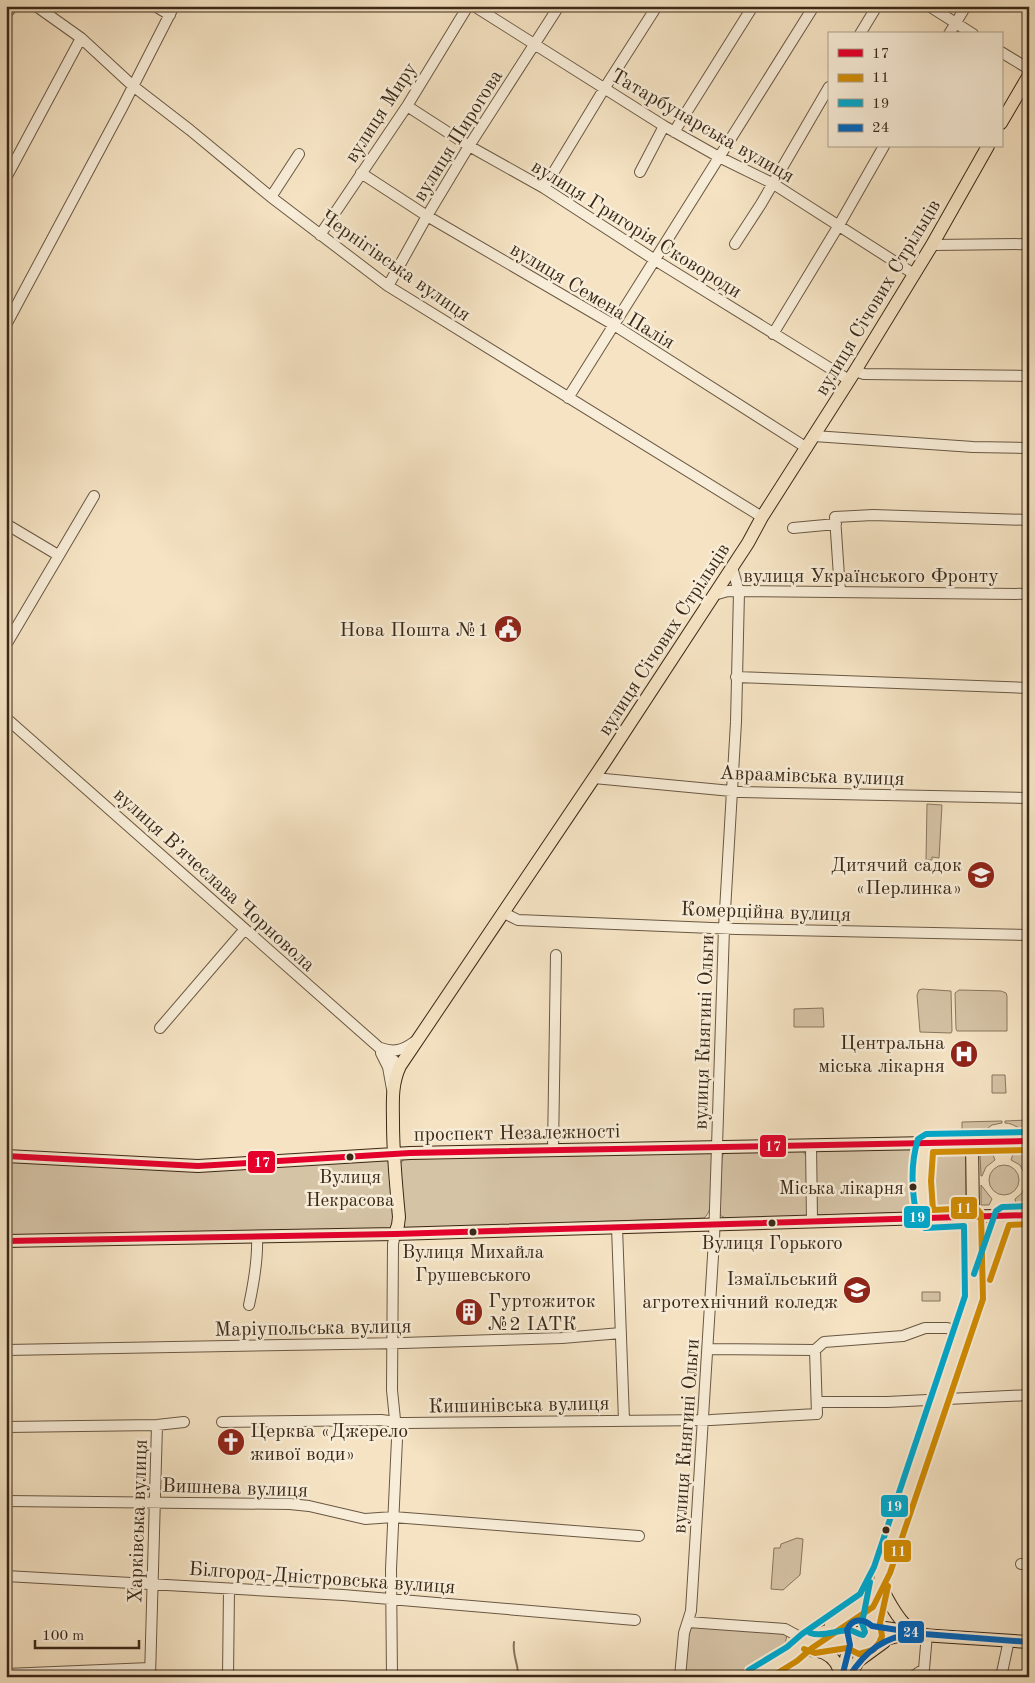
<svg xmlns="http://www.w3.org/2000/svg" width="1035" height="1683" viewBox="0 0 1035 1683" font-family="'Old Standard TT',serif">
<style>
.green{fill:#d5c3a6;stroke:#88765f}
.lines{fill:none;stroke-linecap:round;stroke-linejoin:round}
.stream{stroke:#85735c;stroke-width:2}
.minor-casing{stroke:#6a5843;stroke-width:12}
.major-casing{stroke:#3b2918;stroke-width:14}
.minor{stroke:#f8edd8;stroke-width:10}
.major{stroke:#f5e3c3;stroke-width:12}
.bus-1-casing{stroke:#f8edd8;stroke-width:10}
.bus-2-casing{stroke:#f8edd8;stroke-width:10}
.bus-3-casing{stroke:#f8edd8;stroke-width:10}
.bus-4-casing{stroke:#f8edd8;stroke-width:10}
.bus-1{stroke:#e4002b;stroke-width:6}
.bus-2{stroke:#d18d05;stroke-width:6}
.bus-3{stroke:#00a9ce;stroke-width:6}
.bus-4{stroke:#0065bd;stroke-width:6}
.bus-dot{fill:#3b2918;stroke:#f8edd8;stroke-width:2}
.labels{text-anchor:middle;stroke-width:5;stroke-linejoin:round;paint-order:stroke}
.bus-label{font-size:19px;fill:#3b2918;stroke:#f8edd8}
.street-label{font-size:20px;fill:#3b2918;stroke:#f8edd8}
.poi-label{font-size:20px;fill:#3b2918;stroke:#f8edd8;text-anchor:end}
.line-badge{stroke:#f8edd8;stroke-width:2}
.badge-label{font-size:14px;text-anchor:middle;font-weight:bold;fill:#fff}
</style>
<rect width="100%" height="100%" fill="#f5e3c3"/>
<filter id="stains"><feTurbulence type="fractalNoise" baseFrequency=".004" numOctaves="4"/><feColorMatrix values="0 0 0 0 .2 0 0 0 0 .09 0 0 0 0 .02 0 0 0 .5 -.17"/></filter>
<radialGradient id="worn" r=".72"><stop offset=".6" stop-color="#630" stop-opacity="0"/><stop offset="1" stop-color="#630" stop-opacity=".3"/></radialGradient>
<!-- green -->
<path class="green" d="M927 804 942 805 939 858 932 857V860H926Z
M922 989 951 991 952 1031 951 1033 920 1032 917 995 919 990Z
M959 990 1001 991 1006 993 1007 996V1031H957L956 1029 955 993Z
M823 1008 824 1027H794V1009Z
M992 1075H1005L1006 1093H992Z
M1029 1120V1130C1020 1131 1014 1123 1005 1123V1121Z
M1002 1121V1123L992 1125 984 1131 962 1132V1122Z
M963 1148 966 1154V1212H935L930 1203 931 1153 935 1149Z
M919 1149 918 1212 817 1215 816 1151Z
M803 1151 807 1157 808 1216 725 1218 720 1215 722 1158 724 1152Z
M712 1153C712 1168 716 1210 704 1218L405 1228 403 1223 400 1164 404 1159Z
M1013 1154H1029V1175H1025L1020 1165 1011 1160Z
M980 1155H993L995 1160 986 1167 982 1176H981Z
M386 1160 389 1162 395 1223 390 1229 6 1237V1161Z
M989 1180a15 15 0 1 1 30 0a15 15 0 1 1-30 0Z
M1025 1184H1029V1204H1016L1015 1199 1022 1193Z
M981 1185 992 1199 989 1205H981Z
M922 1292H940V1301H922Z
M797 1538 803 1539 800 1575 783 1590 771 1589 774 1548H780L781 1544Z
M691 1627 787 1634 784 1651 739 1677H684L688 1631Z"/>
<g class="lines">
<!-- stream -->
<path class="stream" d="M514 1642C512 1656 519 1664 518 1677"/>
<defs>
<path id="minor" d="M36 6 81 38 133 86 190 130 271 197 388 286 762 517
M155 6 170 15
M474 6 664 126 719 157 772 183 914 274
M929 6 973 34
M6 14 13 6
M860 34 877 6
M949 34 966 6
M1001 52 1029 69
M407 106 469 146 544 188 655 260 849 380
M674 132 753 6
M640 172 664 126
M361 173 427 216 614 325 807 448
M6 178 81 38
M544 188 604 89 657 6
M271 197 299 154
M320 235 407 106 468 6
M735 244 761 204 829 87
M932 245 1029 244
M388 286 427 216 469 146 559 6
M6 325 122 108 174 6
M773 334 839 225 884 146
M855 371 864 374 1029 376
M568 398 814 6
M814 436 973 447 1029 448
M6 524 58 555
M793 528 836 524
M840 591 835 517 873 515 1029 520
M714 595 728 591 1029 594
M6 645 94 496
M736 677 1029 688
M6 718 400 1066
M594 778 742 792 1029 798
M504 913 518 920 736 929 1029 935
M160 1028 245 929
M381 1048C394 1053 403 1050 414 1042
M381 1053 388 1067 392 1089
M811 1145 812 1221
M553 1150 556 955
M617 1227 624 1420
M249 1305C254 1282 258 1260 257 1237
M709 1349 815 1350 824 1342 903 1336 925 1328H947L961 1333
M6 1350 402 1343 562 1338 621 1333
M817 1402H887L1029 1395
M222 1422 381 1420 405 1423 711 1420 817 1414 815 1350
M6 1427 157 1425 184 1422
M6 1501 290 1504 309 1506 365 1519 393 1517 639 1536
M1021 1564H1029
M6 1576 343 1595 635 1620
M688 1622 785 1629 807 1641
M6 1674 150 1668
M150 1677 157 1425
M228 1677 229 1589
M392 1677 391 1569 397 1439 392 1390 393 1244 395 1234
M680 1677 684 1633 691 1611 714 1240 724 928 736 722 739 592 732 567
M912 1677 924 1669 927 1634
M1001 1677 1009 1640"/>
<path id="major" d="M1001 123 1029 75
M972 1142 974 1290
M926 1143C921 1162 921 1200 926 1219
M6 1156 198 1166 410 1153 1029 1141
M395 1234 398 1225 399 1217C396 1186 393 1155 393 1123 393 1103 391 1085 400 1066L606 760 748 543 762 517 855 371 932 245 988 146
M6 1241 395 1234 1029 1215
M881 1581C881 1592 900 1622 909 1628 912 1630 916 1631 920 1632
M855 1620H866L873 1628V1637C864 1652 843 1644 848 1628 850 1622 857 1619 861 1613 866 1605 869 1596 873 1588
M871 1624 884 1561 943 1384 1003 1216
M831 1625 866 1601
M872 1626 905 1631
M807 1641 815 1644 849 1639
M866 1644 906 1634 1029 1642
M794 1653C815 1645 838 1653 841 1677
M754 1677 792 1654 816 1635 852 1622
M842 1677 850 1640
M849 1677 858 1661 884 1642"/>
</defs>
<!-- minor casing -->
<use href="#minor" class="minor-casing"/>
<!-- major casing -->
<use href="#major" class="major-casing"/>
<!-- minor -->
<use href="#minor" class="minor"/>
<!-- major -->
<use href="#major" class="major"/>
<defs>
<path id="bus-1" d="M6 1156 198 1166 410 1153 1029 1141
M6 1241 395 1234 1029 1215"/>
<path id="bus-2" d="M990 1280 1009 1225 1029 1224
M804 1649 815 1653 847 1648 859 1654 873 1650 879 1643 882 1636 880 1623 888 1586
M771 1677 797 1661 812 1648 873 1607 890 1573 983 1299 981 1214 978 1210 974 1208 933 1210 931 1181 933 1152 1029 1150"/>
<path id="bus-3" d="M974 1274 996 1211 1002 1207 1029 1206
M810 1633C822 1637 835 1631 848 1630 854 1630 858 1635 863 1635L865 1632 862 1623 870 1582
M749 1670 787 1647 802 1634 860 1594 874 1567 965 1296 964 1226 925 1228 921 1226 918 1222C912 1196 910 1165 918 1139L926 1134 1029 1132"/>
<path id="bus-4" d="M842 1677 850 1645 847 1630C852 1618 863 1618 872 1626L924 1634 1029 1642
M849 1677C864 1652 885 1636 914 1634"/>
</defs>
<!-- bus-1 casing -->
<use href="#bus-1" class="bus-1-casing"/>
<!-- bus-2 casing -->
<use href="#bus-2" class="bus-2-casing"/>
<!-- bus-3 casing -->
<use href="#bus-3" class="bus-3-casing"/>
<!-- bus-4 casing -->
<use href="#bus-4" class="bus-4-casing"/>
<!-- bus-1 -->
<use href="#bus-1" class="bus-1"/>
<!-- bus-2 -->
<use href="#bus-2" class="bus-2"/>
<!-- bus-3 -->
<use href="#bus-3" class="bus-3"/>
<!-- bus-4 -->
<use href="#bus-4" class="bus-4"/>
</g>
<!-- icons -->
<defs>
<symbol id="civic-disc" viewBox="-11 -11 22 22"><circle r="9.5" fill="#8f2418" stroke="#f8edd8"/><path d="M-.6-6.5H3V-4.5H.6V-3L4-1V1h2V6H-6V1h2V-1L-.6-3ZM-1.2 2.5V6h2.4V2.5Z" fill="#fff"/></symbol>
<symbol id="school-disc" viewBox="-11 -11 22 22"><circle r="9.5" fill="#8f2418" stroke="#f8edd8"/><path d="M0-5L7-2L0 1L-7-2ZM-4 1L0 2.5L4 1V4Q0 6-4 4Z" fill="#fff"/></symbol>
<symbol id="hospital-disc" viewBox="-11 -11 22 22"><circle r="9.5" fill="#8f2418" stroke="#f8edd8"/><path d="M-5-5h3v3.5h4V-5h3V5h-3V1.5h-4V5h-3Z" fill="#fff"/></symbol>
<symbol id="university-disc" viewBox="-11 -11 22 22"><circle r="9.5" fill="#8f2418" stroke="#f8edd8"/><path d="M0-5L7-2L0 1L-7-2ZM-4 1L0 2.5L4 1V4Q0 6-4 4Z" fill="#fff"/></symbol>
<symbol id="building-disc" viewBox="-11 -11 22 22"><circle r="9.5" fill="#8f2418" stroke="#f8edd8"/><path d="M-4-6H4V6H1V3H-1V6H-4ZM-2.5-4.3h1.7v1.8h-1.7ZM.8-4.3h1.7v1.8H.8ZM-2.5-1h1.7V.8h-1.7ZM.8-1h1.7V.8H.8Z" fill="#fff"/></symbol>
<symbol id="church-disc" viewBox="-11 -11 22 22"><circle r="9.5" fill="#8f2418" stroke="#f8edd8"/><path d="M-1.2-6h2.4v3.5h3.3v2.4h-3.3V6h-2.4V-.1h-3.3v-2.4h3.3Z" fill="#fff"/></symbol>
</defs>
<g fill-rule="evenodd">
<use href="#civic-disc" x="492" y="613" width="32" height="32"/>
<use href="#school-disc" x="965" y="859" width="32" height="32"/>
<use href="#hospital-disc" x="948" y="1038" width="32" height="32"/>
<use href="#university-disc" x="841" y="1274" width="32" height="32"/>
<use href="#building-disc" x="453" y="1296" width="32" height="32"/>
<use href="#church-disc" x="215" y="1426" width="32" height="32"/>
</g>
<!-- markers -->
<g class="bus-dot">
<circle cx="350" cy="1157" r="4.5"/>
<circle cx="913" cy="1187" r="4.5"/>
<circle cx="772" cy="1223" r="4.5"/>
<circle cx="473" cy="1232" r="4.5"/>
<circle cx="886" cy="1530" r="4.5"/>
</g>
<g class="labels">
<!-- bus labels -->
<g class="bus-label">
<text x="350" y="1183">Вулиця<tspan x="350" dy="23">Некрасова</tspan></text>
<text x="904" y="1194" text-anchor="end">Міська лікарня</text>
<text x="772" y="1249">Вулиця Горького</text>
<text x="473" y="1258">Вулиця Михайла<tspan x="473" dy="23">Грушевського</tspan></text>
</g>
<!-- street labels -->
<g class="street-label">
<text transform="translate(380 112) rotate(-57)" y="7">вулиця Миру</text>
<text transform="translate(703 125) rotate(30)" y="7">Татарбунарська вулиця</text>
<text transform="translate(457 135) rotate(-58)" y="7">вулиця Пирогова</text>
<text transform="translate(637 228) rotate(32)" y="7">вулиця Григорія Сковороди</text>
<text transform="translate(396 265) rotate(35)" y="7">Чернігівська вулиця</text>
<text transform="translate(593 295) rotate(31)" y="7">вулиця Семена Палія</text>
<text transform="translate(877 297) rotate(-59)" y="7">вулиця Січових Стрільців</text>
<text x="871" y="582">вулиця Українського Фронту</text>
<text transform="translate(663 639) rotate(-57)" y="7">вулиця Січових Стрільців</text>
<text transform="translate(812 775) rotate(2)" y="7">Авраамівська вулиця</text>
<text transform="translate(215 879) rotate(42)" y="7">вулиця Вʼячеслава Чорновола</text>
<text transform="translate(766 911) rotate(2)" y="7">Комерційна вулиця</text>
<text transform="translate(703 1032) rotate(-88)" y="7">вулиця Княгині Ольги</text>
<text transform="translate(517 1132) rotate(-1)" y="7">проспект Незалежності</text>
<text transform="translate(313 1327) rotate(-1)" y="7">Маріупольська вулиця</text>
<text transform="translate(519 1404) rotate(-1)" y="7">Кишинівська вулиця</text>
<text transform="translate(685 1436) rotate(-86)" y="7">вулиця Княгині Ольги</text>
<text transform="translate(235 1487) rotate(2)" y="7">Вишнева вулиця</text>
<text transform="translate(137 1521) rotate(-88)" y="7">Харківська вулиця</text>
<text transform="translate(322 1577) rotate(4)" y="7">Білгород-Дністровська вулиця</text>
</g>
<!-- poi labels -->
<g class="poi-label">
<text x="489" y="636">Нова Пошта №1</text>
<text x="962" y="871">Дитячий садок<tspan x="962" dy="23">«Перлинка»</tspan></text>
<text x="945" y="1049">Центральна<tspan x="945" dy="23">міська лікарня</tspan></text>
<text x="838" y="1285">Ізмаїльський<tspan x="838" dy="23">агротехнічний коледж</tspan></text>
<text x="488" y="1307" text-anchor="start">Гуртожиток<tspan x="488" dy="23">№2 ІАТК</tspan></text>
<text x="250" y="1437" text-anchor="start">Церква «Джерело<tspan x="250" dy="23">живої води»</tspan></text>
</g>
</g>
<g class="line-badge">
<rect x="759" y="1134" width="28" height="24" rx="5" fill="#e4002b"/>
<rect x="247" y="1150" width="29" height="24" rx="5" fill="#e4002b"/>
<rect x="950" y="1196" width="28" height="24" rx="5" fill="#d18d05"/>
<rect x="903" y="1205" width="28" height="24" rx="5" fill="#00a9ce"/>
<rect x="880" y="1494" width="29" height="24" rx="5" fill="#00a9ce"/>
<rect x="883" y="1539" width="29" height="24" rx="5" fill="#d18d05"/>
<rect x="897" y="1620" width="28" height="24" rx="5" fill="#0065bd"/>
</g>
<g class="badge-label">
<text x="773" y="1151">17</text>
<text x="262" y="1167">17</text>
<text x="964" y="1213">11</text>
<text x="917" y="1222">19</text>
<text x="894" y="1511">19</text>
<text x="898" y="1556">11</text>
<text x="911" y="1637">24</text>
</g>
<!-- margin -->
<rect width="1035" height="1683" fill="none" stroke="#f5e3c3" stroke-width="25"/>
<rect x="8" y="8" width="1020" height="1668" fill="none" stroke="#3b2918" stroke-width="2.5"/>
<rect x="12" y="12" width="1010" height="1658" fill="none" stroke="#3b2918"/>
<!-- legend -->
<rect x="828" y="32" width="175" height="115" fill="#f8edd8" stroke="#ac9f8b"/>
<rect x="838" y="49" width="25" height="8" fill="#e4002b" stroke="#ac9f8b"/>
<text x="872" y="58" font-size="15" fill="#3b2918">17</text>
<rect x="838" y="74" width="25" height="8" fill="#d18d05" stroke="#ac9f8b"/>
<text x="872" y="82" font-size="15" fill="#3b2918">11</text>
<rect x="838" y="99" width="25" height="8" fill="#00a9ce" stroke="#ac9f8b"/>
<text x="872" y="108" font-size="15" fill="#3b2918">19</text>
<rect x="838" y="124" width="25" height="8" fill="#0065bd" stroke="#ac9f8b"/>
<text x="872" y="132" font-size="15" fill="#3b2918">24</text>
<!-- scale -->
<path d="M35 1640v8h104v-8" fill="none" stroke="#3b2918" stroke-width="2.5"/>
<text x="42" y="1640" font-size="15" fill="#3b2918" stroke="#f8edd8" stroke-width="4" paint-order="stroke">100 m</text>
<rect width="100%" height="100%" filter="url(#stains)"/>
<rect width="100%" height="100%" fill="url(#worn)"/>
</svg>
